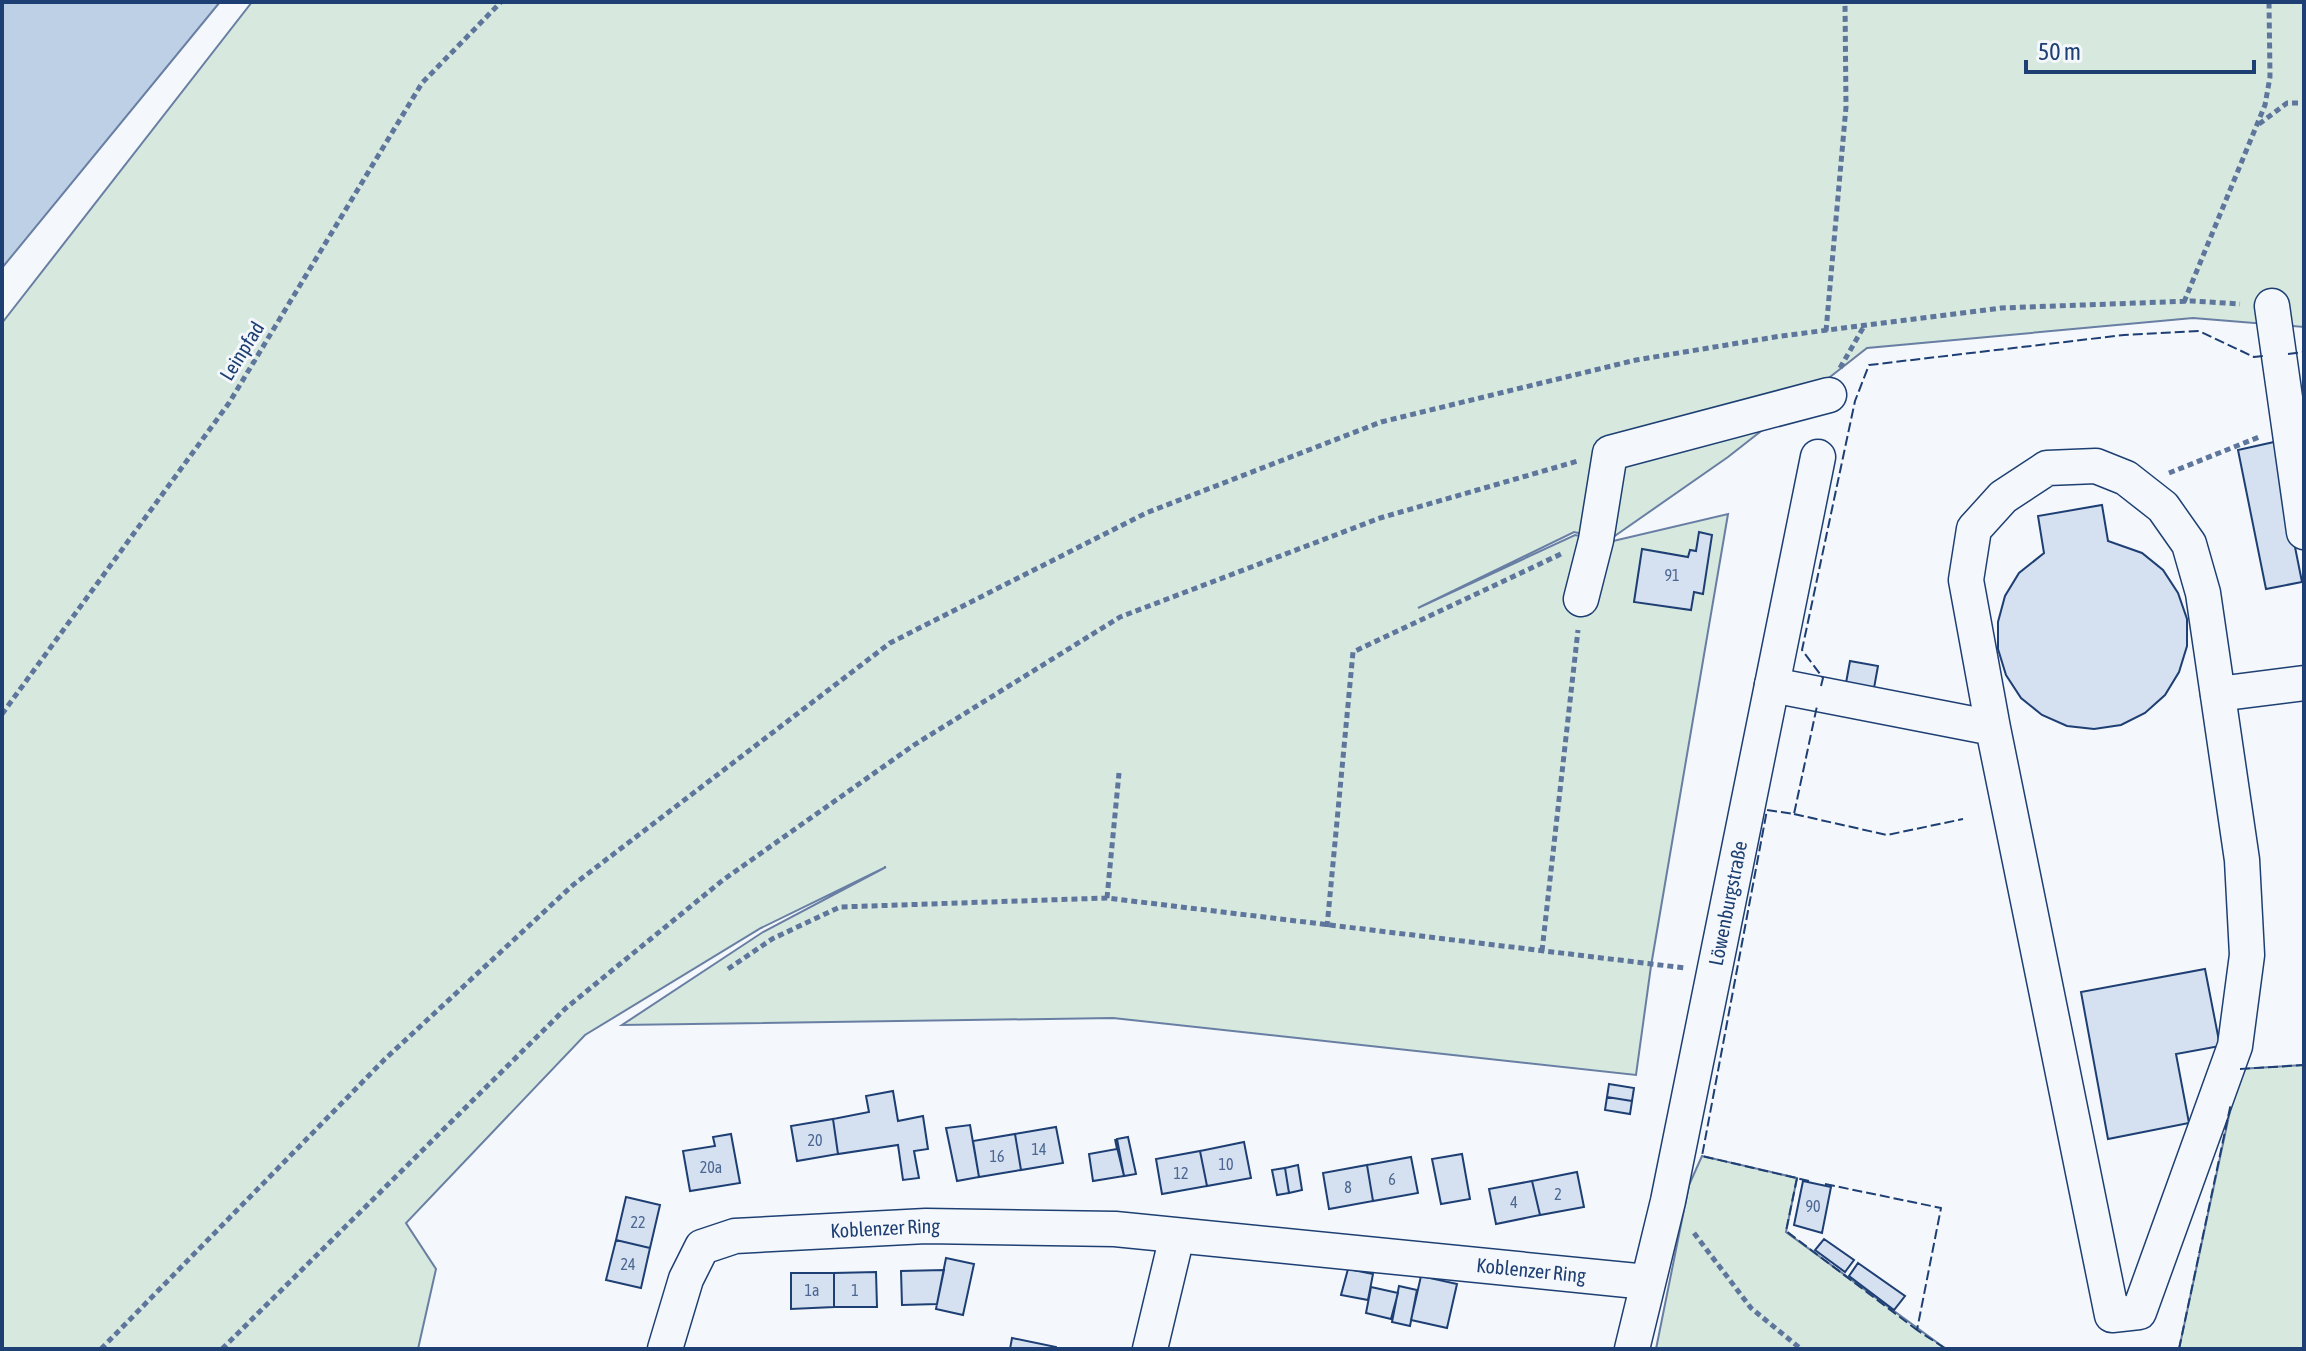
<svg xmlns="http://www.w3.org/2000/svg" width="2306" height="1351" viewBox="0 0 2306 1351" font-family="'Asap Condensed',sans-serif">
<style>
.green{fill:#d7e8df;stroke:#687fa3;stroke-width:2}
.water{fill:#bed0e5;stroke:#687fa3;stroke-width:2}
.building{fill:#d5e0f0;stroke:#1d3f73;stroke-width:2}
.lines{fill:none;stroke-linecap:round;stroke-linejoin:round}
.minor-casing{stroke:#1d3f73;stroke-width:37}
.path{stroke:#5e769c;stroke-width:5;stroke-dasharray:6 4;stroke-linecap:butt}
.minor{stroke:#f4f7fb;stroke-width:34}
.fence{stroke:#1d3f73;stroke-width:2;stroke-dasharray:10 4;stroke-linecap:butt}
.labels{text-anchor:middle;stroke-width:6;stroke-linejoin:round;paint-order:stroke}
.number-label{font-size:16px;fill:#4b6792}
.street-label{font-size:20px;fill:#1d3f73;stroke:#f4f7fb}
</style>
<rect width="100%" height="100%" fill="#f4f7fb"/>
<!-- green -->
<path class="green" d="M252 2H2304V327L2193 318 1867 348 1728 457 1609 540 1574 532 1418 608 1575 535 1609 542 1728 514 1651 966 1636 1075 1113 1018 622 1025 763 932 886 867 761 928 585 1035 406 1223 436 1269 418 1349H2V323Z
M2304 1065V1349H2179L2239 1069Z
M1702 1156 1797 1178 1786 1232 1946 1349H1656L1689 1185Z"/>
<!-- water -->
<path class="water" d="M2 2H220L2 268Z"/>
<!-- building -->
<path class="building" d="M2274 442 2302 582 2266 589 2238 450Z
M2102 505 2108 541 2142 553 2163 570 2178 593 2187 619V646L2179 672 2165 695 2145 713 2121 725 2094 729 2067 726 2042 715 2021 698 2006 675 1998 649V622L2005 596 2019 573 2044 553 2038 516Z
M1699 532 1712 535 1703 594 1694 592 1691 610 1634 602 1642 549 1688 557 1690 550 1696 551Z
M1850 661 1878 666 1874 688 1846 683Z
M2205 969 2220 1046 2176 1054 2189 1123 2108 1139 2081 992Z
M1609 1084 1634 1088 1632 1101 1607 1097Z
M893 1091 898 1121 923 1116 928 1149 914 1151 919 1178 903 1180 898 1145 838 1154 833 1119 869 1112 866 1096Z
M1607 1097 1632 1101 1630 1114 1605 1110Z
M833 1119 838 1154 797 1161 791 1126Z
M970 1125 979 1177 957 1181 946 1128Z
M1056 1127 1063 1163 1021 1170 1015 1134Z
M731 1134 740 1183 690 1191 683 1151 715 1146 713 1137Z
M1015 1134 1021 1170 979 1177 973 1141Z
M1128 1137 1136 1174 1124 1176 1117 1139Z
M1115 1139 1124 1176 1093 1181 1089 1154 1117 1149Z
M1244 1142 1251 1178 1207 1186 1200 1151Z
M1200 1151 1207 1186 1162 1194 1156 1159Z
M1462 1154 1470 1199 1441 1204 1432 1159Z
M1411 1157 1418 1193 1373 1201 1367 1165Z
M1298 1165 1302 1190 1289 1193 1285 1168Z
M1367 1165 1373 1201 1329 1209 1323 1173Z
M1285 1168 1289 1193 1277 1195 1272 1170Z
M1577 1172 1584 1207 1540 1215 1532 1181Z
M1532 1181 1540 1215 1496 1224 1489 1189Z
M1803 1181 1831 1187 1822 1233 1794 1225Z
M626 1197 660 1205 650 1248 616 1240Z
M1824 1239 1854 1260 1845 1272 1815 1250Z
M616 1240 650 1248 641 1288 606 1280Z
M946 1258 974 1264 963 1315 936 1309Z
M1858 1263 1905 1296 1894 1310 1849 1276Z
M1348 1269 1373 1274 1368 1300 1341 1295Z
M944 1270 937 1304 902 1305 901 1271Z
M876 1272 877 1307H834V1273Z
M791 1273H834V1307L791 1309Z
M1421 1276 1457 1284 1447 1328 1411 1320Z
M1399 1286 1417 1290 1410 1326 1392 1322Z
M1371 1287 1398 1293 1391 1319 1366 1313Z
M1012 1338 1056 1347V1349H1010Z"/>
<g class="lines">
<defs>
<g id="minor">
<path d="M2272 306 2304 532"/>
<path d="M1581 599 1596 540 1610 453 1829 395"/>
<path d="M1772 685 1993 728 1966 580 1974 529 2003 497 2047 468 2096 466 2126 478 2163 507 2189 544 2203 593 2242 860 2247 955 2235 1046 2139 1312 2112 1315 1993 728"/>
<path d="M2218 694 2304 683"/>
<path id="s1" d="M665 1349 686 1279 702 1247 735 1236 926 1226 1115 1229 1647 1282"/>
<path d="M1150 1349 1177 1236"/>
<path id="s2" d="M1632 1349 1668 1201 1818 457"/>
</g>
</defs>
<!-- minor casing -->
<use href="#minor" class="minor-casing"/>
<!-- path -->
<path class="path" d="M2259 124 2287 103H2304
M2184 302 2265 105 2270 77 2269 2
M1826 331 1846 107 1845 2
M1840 368 1863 328
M2169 473 2259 437
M2 714 229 403 422 83 501 2
M1107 898 1119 773
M1327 927 1353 652 1561 554
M1542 951 1578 630
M728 969 772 939 840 907 1107 898 1685 968
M1694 1233 1751 1308 1801 1349
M101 1349 385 1059 573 885 890 643 1146 513 1381 422 1636 360 1781 336 2001 308 2192 301 2240 304
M222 1349 566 1008 723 880 914 745 1120 617 1380 518 1578 461"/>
<!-- minor -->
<use href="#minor" class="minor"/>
<!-- fence -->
<path class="fence" d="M2288 354 2304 352
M1821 686 1823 678 1802 650 1855 401 1869 365 2124 335 2199 331 2254 357 2264 356
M1794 814 1887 835 1963 819
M2240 1069 2304 1065
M1797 1178 1786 1231 1917 1330
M1809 1181 1702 1156 1767 810 1794 814 1817 706
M1825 1184 1941 1208 1917 1330 1946 1349
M2179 1349 2231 1103"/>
</g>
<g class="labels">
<!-- number labels -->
<g class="number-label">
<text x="1672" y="581">91</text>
<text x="815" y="1146">20</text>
<text x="1039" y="1155">14</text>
<text x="997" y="1162">16</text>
<text x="1226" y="1170">10</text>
<text x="711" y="1173">20a</text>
<text x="1181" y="1179">12</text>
<text x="1392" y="1185">6</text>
<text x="1348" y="1193">8</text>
<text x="1558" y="1200">2</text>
<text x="1514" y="1208">4</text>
<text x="1813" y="1212">90</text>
<text x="638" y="1228">22</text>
<text x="628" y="1270">24</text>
<text x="812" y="1296">1a</text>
<text x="855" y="1296">1</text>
</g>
<!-- street labels -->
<g class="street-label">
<text transform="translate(242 351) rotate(-58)" y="7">Leinpfad</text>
<text dy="7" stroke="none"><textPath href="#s2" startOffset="456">Löwenburgstraße</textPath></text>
<text dy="7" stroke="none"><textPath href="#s1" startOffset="294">Koblenzer Ring</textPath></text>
<text dy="7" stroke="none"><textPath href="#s1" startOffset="942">Koblenzer Ring</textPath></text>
</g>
</g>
<!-- border -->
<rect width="2306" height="1351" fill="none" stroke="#1d3f73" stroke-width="8"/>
<!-- scale -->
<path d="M2026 60v12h228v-12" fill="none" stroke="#1d3f73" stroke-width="4"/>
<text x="2038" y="60" font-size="24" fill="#1d3f73" stroke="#f4f7fb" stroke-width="6" paint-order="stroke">50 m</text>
</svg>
